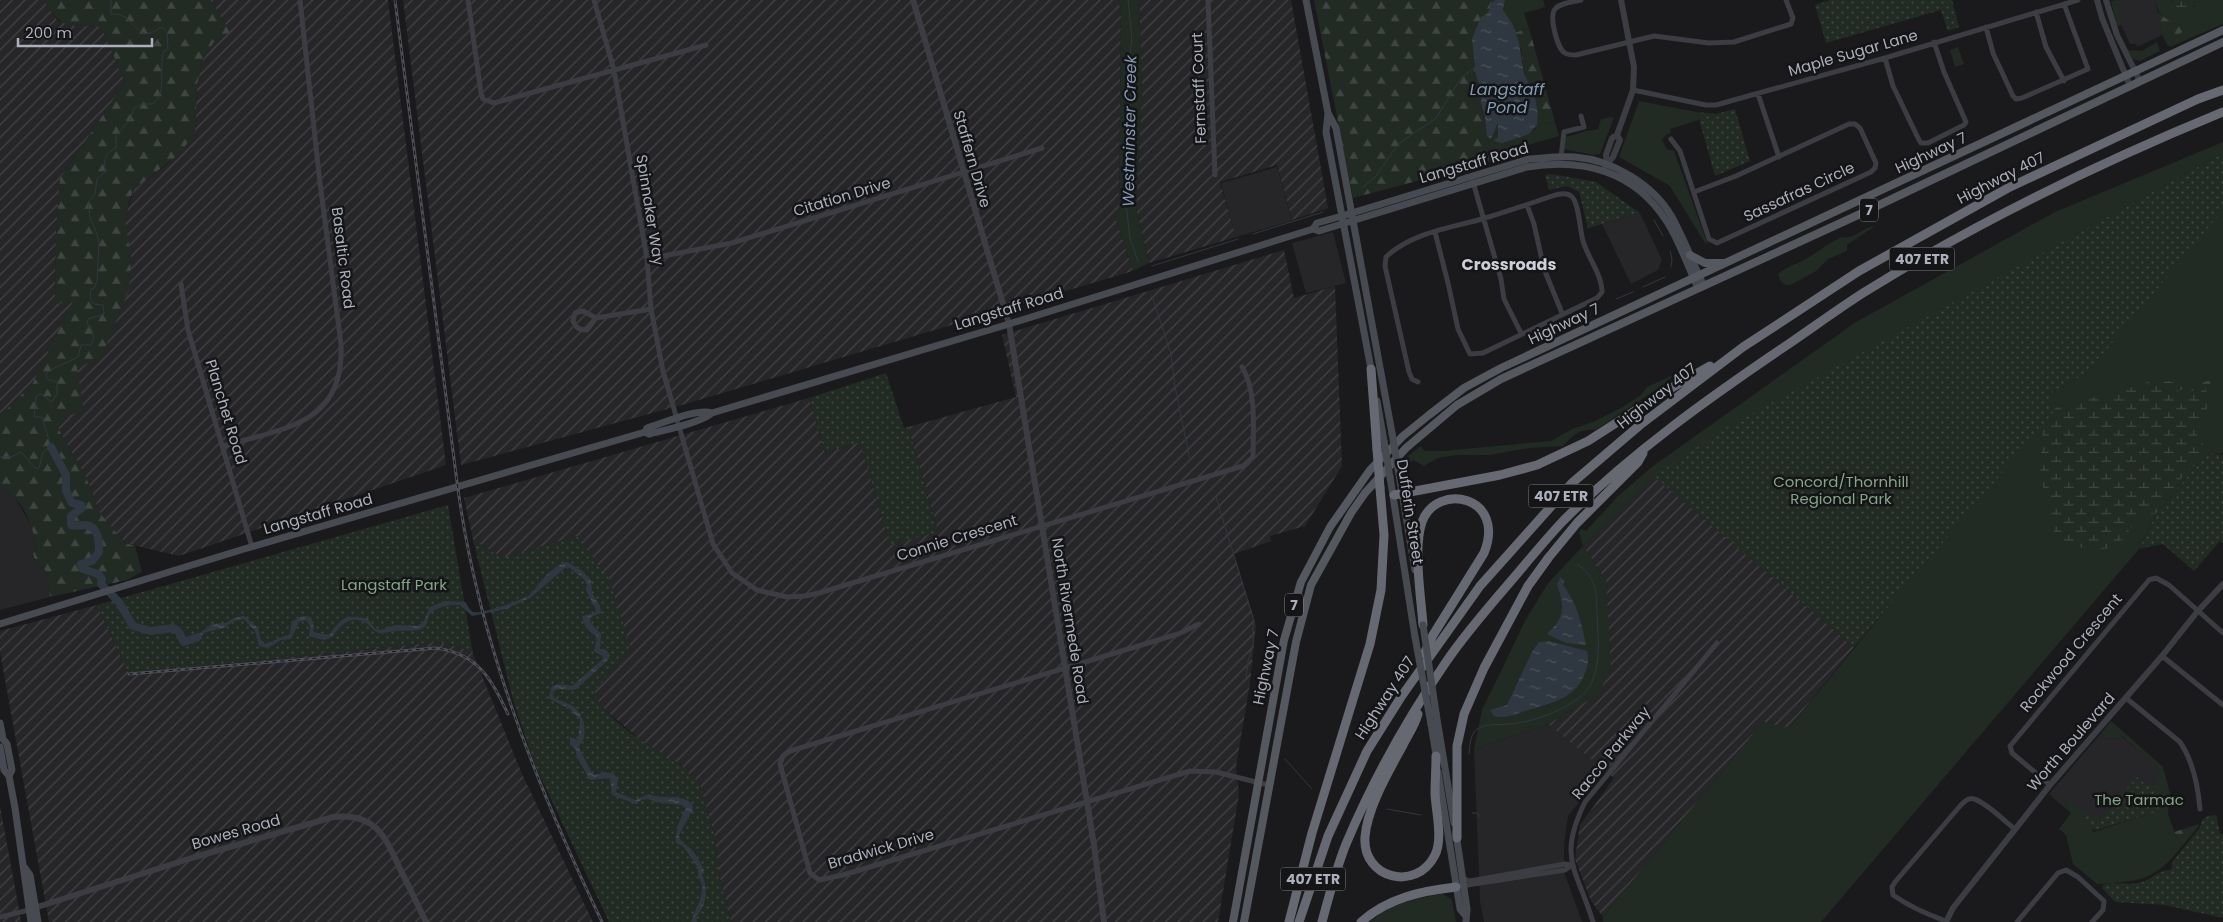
<svg xmlns="http://www.w3.org/2000/svg" width="2223" height="922" viewBox="0 0 2223 922" font-family="Poppins,sans-serif">
<style>
.built{fill:#262629}
.industrial{fill:url(#industrial-furrows)}
.grass{fill:#212a23}
.forest{fill:url(#forest-firs)}
.wetland{fill:url(#wetland-marsh)}
.park{fill:url(#park-dots)}
.water{fill:url(#water-ripples)}
.lines{fill:none;stroke-linecap:round;stroke-linejoin:round}
.stream{stroke:#2f3840;stroke-width:1}
.river{stroke:#2f3840;stroke-width:8}
.minor{stroke:#3c3d43;stroke-width:5}
.tertiary{stroke:#3c3d43;stroke-width:6}
.secondary{stroke:#484a51;stroke-width:7}
.primary{stroke:#565860;stroke-width:8}
.motorway{stroke:#666972;stroke-width:9}
.rail-casing{stroke:#4d4f56;stroke-width:3}
.rail{stroke:#151517;stroke-width:1;stroke-dasharray:4;stroke-linecap:butt}
.secondary-bridge{stroke:#484a51;stroke-width:7}
.motorway-bridge{stroke:#666972;stroke-width:9}
.labels{text-anchor:middle;stroke-width:5;stroke-linejoin:round;paint-order:stroke}
.shield{fill:#151517;stroke:#7f828a;stroke-width:1}
.shield-label{font-size:14px;font-weight:bold;fill:#acb0bc}
.street-label{font-size:15px;fill:#acb0bc;stroke:#151517}
.park-label{font-size:15px;fill:#83a688;stroke:#151517}
.water-label{font-size:16px;font-style:italic;fill:#839bb6;stroke:#151517}
.neighbourhood-label{font-size:16px;font-weight:bold;fill:#cdcfd7;stroke:#151517}
</style>
<defs>
<pattern id="industrial-furrows" width="10" height="10" patternUnits="userSpaceOnUse" patternTransform="scale(1.25)"><rect width="10" height="10" fill="#262629"/><path d="M-1 1l2-2M0 10L10 0M9 11l2-2" fill="none" stroke="#434346"/></pattern>
<pattern id="forest-firs" width="22" height="20" patternUnits="userSpaceOnUse" patternTransform="scale(1.25)"><rect width="22" height="20" fill="#212a23"/><path d="M5 1l3.5 6h-7zM16 11l3.5 6h-7z" fill="#3f4641"/></pattern>
<pattern id="wetland-marsh" width="20" height="14" patternUnits="userSpaceOnUse" patternTransform="scale(1.25)"><rect width="20" height="14" fill="#212a23"/><path d="M1 5h8M5 5V1M11 12h8M15 12V8" fill="none" stroke="#3f4641"/></pattern>
<pattern id="park-dots" width="8" height="8" patternUnits="userSpaceOnUse" patternTransform="scale(1.25)"><rect width="8" height="8" fill="#212a23"/><path d="M2 2h.1M6 6h.1" fill="none" stroke="#3f4641" stroke-width="1.8" stroke-linecap="round"/></pattern>
<pattern id="water-ripples" width="26" height="14" patternUnits="userSpaceOnUse" patternTransform="scale(1.25)"><rect width="26" height="14" fill="#2f3840"/><path d="M2 4q2-2 4 0t4 0M15 11q2-2 4 0t4 0" fill="none" stroke="#4a525a"/></pattern>
</defs>
<rect width="100%" height="100%" fill="#1a1a1c"/>
<!-- built -->
<path class="built" d="M2114 0H2155L2162 35 2137 47 2136 44H2130L2119 20Z
M1277 167 1292 221 1236 237 1221 183Z
M1640 213 1662 260 1658 270 1631 284 1602 224Z
M1333 232 1346 283 1306 293 1292 243Z
M0 488 12 493 33 528 37 550 33 553 35 561 47 572 50 597 0 610Z
M1548 724 1605 770 1568 816 1564 845V872L1582 922H1484L1480 901 1474 749Z
M2103 731 2104 738 2119 739 2121 736 2161 769 2170 793 2168 809 2095 830 2049 794Z"/>
<!-- industrial -->
<path class="industrial" d="M0 0H43L58 21 76 26 97 25 103 31 125 82 60 179 56 235 55 304 74 300 33 383 5 411 0 413Z
M210 0H388L446 465 179 556 125 543 100 513 86 477 58 428 67 416 77 368 131 258 124 221 134 189 169 163 195 133 197 85 203 59 213 43 230 32Z
M403 0H1118L1121 10 1119 208 1115 216 1133 271 682 405 461 465Z
M1139 0H1291L1328 208 1292 220 1277 165 1220 182 1236 237 1149 263 1136 208 1142 90Z
M1284 250 1294 298 1335 286 1342 466 1305 526 1270 536 1271 541 1234 554 1256 625 1250 683 1236 767 1239 794 1218 922H731L718 870 715 838 699 782 691 777 681 765 647 745 599 705 594 691 631 649 577 536 503 558 473 540 464 498 809 398 825 453 860 442 890 545 938 531 908 427 1016 397 1002 335Z
M1654 476 1854 647 1788 729 1763 722 1603 917 1591 901 1575 859 1580 825 1614 778 1548 724 1598 694 1606 581 1583 546Z
M97 605 129 674 438 642 460 647 473 654 522 774 593 922H49L0 652V631Z
M0 806 18 904 21 922H0Z"/>
<!-- grass -->
<path class="grass" d="M1118 0H1139L1142 90 1136 208 1149 263 1133 271 1115 216 1119 208 1121 10Z
M1505 0H1543L1545 7 1524 13 1529 28 1514 33 1512 23 1503 10Z
M2125 0 2118 6 2122 25 2117 26 2111 1Z
M2155 0H2172L2171 2 2185 7H2194L2195 3 2202 0H2223V24L2172 46 2174 47 2168 46 2162 35 2166 40 2185 25C2169 25 2158 16 2155 0Z
M2157 42 2160 51 2140 61 2133 59 2128 50 2142 51Z
M1958 47 1964 64 1955 67 1950 50Z
M1639 101 1697 112 1699 120 1670 129 1671 133 1666 135 1662 140 1667 149 1674 151 1708 245 1705 243 1670 186 1619 157Z
M1481 103 1485 118 1496 127 1499 124 1498 137 1493 141 1497 142 1534 130 1537 125 1555 122 1559 136 1491 156Z
M1611 117 1614 118 1600 154 1594 155 1563 149 1566 137 1589 130V131L1598 129 1601 119Z
M2223 142V153L1969 294 1685 503 1654 477 1583 546 1606 581 1611 666 1599 694 1548 724 1474 749 1482 710 1525 621 1548 583 1583 546 1579 532 1582 529 1586 531 1618 496 1653 466 1856 322 2055 212Z
M2223 200V452L2221 454 2208 452 2157 513 2139 549 1821 922H1603V917L1763 722 1789 728 1892 602 1908 580 1916 574 1939 546 2049 394 2088 372 2168 275Z
M1875 226 1847 245V251L1828 259 1816 271 1800 280 1790 285H1785L1780 280 1778 274C1785 267 1792 266 1800 262 1814 255 1827 244 1842 237 1854 240 1863 227 1875 226Z
M1673 375 1665 384 1595 430C1580 428 1573 435 1563 446L1529 448 1490 455H1457L1438 458 1424 466 1413 460 1408 465 1404 459 1421 446 1425 451H1442L1551 441 1572 429 1593 422 1621 408 1641 395 1647 387Z
M2111 721 2163 767 2170 793 2168 814 2176 836 2182 846C2154 882 2140 881 2097 884L2073 864 2066 835 2059 829 2071 813 2051 796H2055L2065 804 2069 801 2083 811V821L2092 827 2093 832 2162 810 2151 787 2159 777 2158 771 2160 769 2122 736 2119 739 2103 738V731Z
M1443 894 1452 900 1456 922H1370C1390 903 1417 898 1443 894Z"/>
<!-- forest -->
<path class="forest" d="M43 0H210L230 32 213 43 203 59 197 85 195 133 178 155 134 189 129 201 125 221 131 258 129 290 101 358 77 368 84 411 67 416 58 428 86 477 100 513 125 543 135 546 142 572 127 580 50 597 47 572 35 561 33 553 37 550C33 525 24 499 0 488V413L5 411 33 383 73 301 55 304 56 235 60 179 125 82 103 31 97 25C64 27 62 27 43 0Z
M1314 0H1495L1491 4 1475 58 1476 76 1480 86 1481 104 1492 161 1353 198Z
M2157 11C2167 20 2173 25 2187 25L2183 27 2185 31 2166 40 2162 35Z
M1529 28 1555 122 1537 125 1538 114 1535 97 1524 74 1521 49 1514 33Z
M2223 376V382L2170 397 2172 393Z
M2199 824 2198 827 2182 846 2174 832Z"/>
<!-- wetland -->
<path class="wetland" d="M2172 0H2202L2195 3 2191 10 2185 7 2183 11C2176 12 2172 7 2172 0Z
M2164 380 2176 383 2184 389 2172 393 2170 397 2173 398 2206 387 2207 412 2206 420 2196 433 2208 452 2202 460 2185 473 2157 513 2142 516 2131 527 2125 538 2109 548 2096 550 2060 544 2055 538 2051 510 2040 477 2043 425 2053 413V410L2062 404 2118 392 2151 381Z"/>
<!-- park -->
<path class="park" d="M1830 0H1952L1959 27 1948 31 1941 10 1826 43 1815 5Z
M1735 109 1750 161 1715 176 1697 112 1716 114Z
M2223 153V210L2088 372 2049 394 2053 413 1854 647 1654 476 1726 428Z
M1552 174 1596 182 1640 213 1588 228 1579 192 1567 186 1549 190 1545 175Z
M886 373 904 428 908 427 938 532 890 545 860 442 825 453 809 398Z
M2208 452 2223 455V543L2220 541 2194 571 2163 544 2139 549 2157 513Z
M448 505 473 654 460 647 438 642 129 674 97 605Z
M577 536 609 579 631 649 594 692C607 723 651 746 679 764 686 769 690 777 699 782L715 838 718 870 731 922H609L534 763 513 700 473 540 503 558Z
M2137 777 2146 785H2152V790L2156 789 2162 810 2095 830 2083 821 2084 810 2099 820 2111 807 2113 809 2120 800 2118 799Z
M2216 815 2220 833 2223 835V918L2165 905 2115 902 2102 888 2103 885C2115 881 2129 886 2142 882 2152 879 2160 869 2171 870L2173 861 2199 829 2203 819 2208 816Z"/>
<!-- water -->
<path class="water" d="M1495 0H1505L1503 10 1512 23 1519 42 1524 74 1535 96 1538 114 1537 125 1529 134 1502 143 1493 141 1498 137V123L1491 139 1487 136 1485 118 1481 103 1480 86 1476 76 1472 39 1481 17 1488 13 1491 4Z
M567 562 581 570 591 580 592 593 600 606 601 613 591 617 590 622 601 634 600 649H605L610 655 607 661 576 689C568 692 561 687 554 691L553 696C558 702 565 701 571 705 582 711 586 725 584 737 583 741 580 743 579 748L592 773 595 775 604 772 614 774 618 779 616 792 635 800 649 794C661 800 683 793 692 804L693 809 679 835C680 844 686 844 692 850 694 851 703 868 704 870L702 874C708 889 707 905 696 917L697 922H691C694 912 700 903 702 892 704 883 697 879 698 868L683 846 676 843C675 830 680 819 686 808L681 805 655 802 649 799 641 800 636 804 612 795 610 778 590 780 577 757 575 748 570 745V737L578 740 580 720 570 709 550 699 549 696 552 686 559 684 572 686 603 659 602 656 594 651 597 637C589 631 584 627 582 616L595 613 596 610 586 590 587 585 584 579 570 568H565L530 598 506 609 472 616 460 605C448 604 436 607 428 616 428 634 412 630 400 631 393 631 386 633 379 633 373 631 371 626 366 623 350 614 340 626 332 637L324 640 309 636 310 626 306 620 299 622 291 639 281 640 268 648 259 646 255 631 244 619 234 621 224 628 206 632 195 642 189 641 212 624 226 623 234 618 244 616 258 628 261 640 265 644 290 634 292 621 303 616 311 617 314 627 313 632 329 635C343 616 345 614 368 619L375 629 380 630 396 625 418 626 424 621 430 607 445 601 465 602C468 605 469 610 473 612 480 615 527 599 532 593 540 582 553 565 567 562Z
M1561 577 1564 581 1563 585C1577 603 1581 622 1586 644L1584 645 1566 643 1547 634C1565 617 1565 608 1557 584Z
M1549 641 1587 651C1589 658 1588 664 1586 670 1578 698 1552 703 1528 710 1516 714 1506 719 1494 716L1490 710 1507 705 1532 652 1539 642Z"/>
<g class="lines">
<!-- stream -->
<path class="stream" d="M1128 0 1132 39 1127 72 1131 96 1128 140 1131 174 1126 202 1130 239 1138 261
M1362 188 1376 176 1398 144 1436 118 1461 78 1475 67
M1654 220 1663 236
M1253 234 1323 212
M1670 251 1672 259 1671 267
M1152 266 1238 239
M1643 287 1665 277
M1152 296 1171 354 1175 387 1190 460
M1616 299 1633 292
M0 457H11L21 452 35 468H39L43 452 51 447 42 417H34L36 396 41 394 52 402 57 394V382L47 379 46 374 50 370 78 357 81 345H91L94 337 91 328 87 323 88 319 104 314 103 305 94 304 90 298 91 289 94 288 97 281 99 243 97 234 90 218 88 202 95 194 97 179 105 172C104 160 104 154 116 148V135L130 120 134 108 143 104H153C168 91 158 68 164 51L168 49 167 32 163 28H159C141 43 137 24 123 16 120 14 115 14 111 14V0
M1216 497 1253 618V645L1248 661 1246 680
M1469 754C1470 746 1470 735 1476 730 1484 723 1500 725 1510 724 1535 722 1581 706 1592 682 1601 662 1598 635 1597 614 1597 593 1596 576 1577 564
M1285 759 1312 789
M1387 809 1421 815
M1472 813H1478L1479 817"/>
<!-- river -->
<path class="river" d="M51 447 66 475V491L72 503 81 505 82 508 71 516V525C77 527 80 525 86 525 99 526 99 543 99 552L92 561 81 564 83 569 98 574 102 579 101 584 118 601 133 626 151 631 173 628 178 631 184 642 198 637"/>
<!-- minor -->
<path class="minor" d="M468 0 481 93 483 99 494 103 706 45
M594 0 614 70 647 259 651 309 663 371 713 544 732 573 757 590 787 597 805 596 819 593 1243 466 1253 457C1253 428 1257 392 1242 367
M1208 0 1215 175
M1581 0C1573 2 1560 3 1555 9 1549 16 1557 49 1565 53 1568 55 1572 55 1576 55L1654 36 1709 43 1734 42 1791 24 1793 18 1786 0
M2036 12 2046 47 2064 81
M1986 27 1993 53 2013 96 2016 99 2022 98 2088 69 2064 4
M1885 58 1893 86 1919 140 1921 143H1928L1964 125 1966 122 1944 72 1934 42
M1633 90 1706 105H1716L1885 58 2078 0
M1758 94 1779 157
M1671 139 1680 151 1709 239 1717 243 1871 172 1875 168 1876 163 1860 128 1855 124H1849L1736 176 1694 192
M1561 157 1564 132 1584 127 1581 116
M1473 182 1501 279 1504 299 1521 333
M1527 205 1534 224 1544 269 1562 313
M647 259 732 243 1042 148
M181 284 188 330 252 547
M596 318 587 330C579 330 576 328 573 321L575 313 583 311 596 318 651 309
M1418 382 1412 379 1409 372 1385 266 1386 257C1411 233 1450 228 1482 219 1506 212 1529 204 1552 196 1558 194 1566 192 1571 196 1579 201 1580 232 1583 241 1588 258 1602 275 1602 292L1597 298 1483 353 1470 354 1458 329 1448 283 1435 232
M223 446C284 428 345 425 341 344L320 183 300 0
M1199 624 1178 634 790 751 783 756 780 764 810 873 819 880 843 875 1190 771 1216 772 1268 785
M2162 656 2223 705
M2126 698 2180 742C2193 761 2198 786 2200 809
M2050 785 2012 753 2010 746 2149 580 2156 578 2169 585 2223 633
M1462 878 1470 881 1565 864 1572 865
M1461 886 1565 870 1572 865
M0 917 29 910
M1946 921C1926 914 1910 907 1893 895L1892 887 1895 882 1960 806C1964 802 1968 797 1974 799 1986 802 2004 821 2015 829
M1593 922C1577 869 1557 859 1585 802L1717 643
M2017 922 2058 873 2066 870 2078 877 2104 901 2103 910 2092 922"/>
<!-- tertiary -->
<path class="tertiary" d="M913 0 1009 324 1094 845 1104 922
M2097 0 2102 18 2130 86
M2106 0 2117 35 2140 81
M1607 165 1606 155 1612 138 1617 135
M1605 167 1613 157 1620 140 1617 135 1633 90 1634 67 1621 0
M31 909 195 857 333 817C375 812 385 836 400 869 409 886 417 904 426 922
M1946 922 1953 908 2050 785 2162 656 2197 612 2223 584"/>
<!-- secondary -->
<path class="secondary" d="M1306 0 1328 113 1336 128 1392 433
M1328 114 1326 132 1372 374
M1313 229 1317 223 1342 216 1529 159C1544 158 1559 156 1575 157 1612 160 1653 184 1672 217 1684 239 1693 263 1704 286
M1377 401 1384 441
M645 432 647 428C663 423 697 408 712 413
M1398 469 1415 570
M1390 477 1415 637
M0 624 244 549 645 432 649 434C664 430 701 423 712 413L1009 324 1313 229 1319 231 1527 167C1583 158 1635 171 1667 222 1680 242 1688 267 1698 288
M1436 713 1454 823
M0 723 3 739 7 744 12 770 9 776
M1431 724 1437 761
M0 747 4 770 9 776 15 808 31 922
M1438 772 1460 909 1465 915
M1456 833 1467 909 1466 922
M25 868 30 875 38 922"/>
<!-- primary -->
<path class="primary" d="M1690 255 1705 263H1724
M1233 922 1284 640 1301 582 1330 527 1370 470 1403 436 1429 415 1464 388 1501 368 2223 30
M1244 922 1296 642 1311 585 1351 513 1365 493 1406 448 1457 405 1501 379 1858 215 2223 42"/>
<!-- motorway -->
<path class="motorway" d="M1371 369 1377 449
M1394 495 1500 475 1537 465 1588 441 1661 394 1710 366
M1423 625C1421 597 1413 548 1422 522 1437 481 1507 496 1484 553L1433 635 1424 654
M1418 714C1415 725 1408 735 1403 745 1389 771 1367 808 1365 837 1362 878 1416 893 1435 855 1443 839 1436 812 1435 794 1435 782 1436 769 1436 756
M1457 838V746L1464 714 1484 668 1528 586 1549 557 1577 523 1638 462 1643 453
M1289 922 1312 833 1370 644 1381 590 1384 535 1380 488
M1299 922 1328 836 1367 751 1401 697 1480 586 1572 483 1640 425 1743 347 1859 271 2008 188 2198 99 2223 90
M1322 922C1329 896 1336 869 1346 844 1373 780 1407 719 1446 662 1467 631 1493 602 1517 574 1532 556 1547 538 1563 521 1631 453 1710 397 1790 343 1815 326 1838 309 1863 293 1977 222 2099 163 2223 112
M1361 922C1388 898 1421 891 1456 887"/>
<defs>
<path id="rail" d="M395 0 457 482C477 637 535 782 602 922
M129 674 436 648C479 654 491 679 508 714"/>
</defs>
<!-- rail casing -->
<use href="#rail" class="rail-casing"/>
<!-- rail -->
<use href="#rail" class="rail"/>
<!-- secondary-bridge -->
<path class="secondary-bridge" d="M1392 433 1398 469
M1384 441 1390 477
M1423 625 1436 713
M1415 637 1431 724"/>
<!-- motorway-bridge -->
<path class="motorway-bridge" d="M1377 449 1380 488"/>
</g>
<g class="labels">
<!-- shield labels -->
<g class="shield">
<rect x="1860" y="198.5" width="18" height="23" rx="4"/>
<rect x="1889.5" y="247.5" width="65" height="23" rx="4"/>
<rect x="1528.5" y="484.5" width="65" height="23" rx="4"/>
<rect x="1285" y="593.5" width="18" height="23" rx="4"/>
<rect x="1280.5" y="867.5" width="65" height="23" rx="4"/>
</g>
<g class="shield-label">
<text x="1869" y="215">7</text>
<text x="1922" y="264">407 ETR</text>
<text x="1561" y="501">407 ETR</text>
<text x="1294" y="610">7</text>
<text x="1313" y="884">407 ETR</text>
</g>
<!-- street labels -->
<g class="street-label">
<text transform="translate(1853 53) rotate(-16)" y="5">Maple Sugar Lane</text>
<text transform="translate(1199 88) rotate(-92)" y="5">Fernstaff Court</text>
<text transform="translate(1931 153) rotate(-25)" y="5">Highway 7</text>
<text transform="translate(972 159) rotate(74)" y="5">Staffern Drive</text>
<text transform="translate(1474 163) rotate(-16)" y="5">Langstaff Road</text>
<text transform="translate(2001 178) rotate(-27)" y="5">Highway 407</text>
<text transform="translate(1799 192) rotate(-25)" y="5">Sassafras Circle</text>
<text transform="translate(842 197) rotate(-17)" y="5">Citation Drive</text>
<text transform="translate(650 210) rotate(81)" y="5">Spinnaker Way</text>
<text transform="translate(343 258) rotate(83)" y="5">Basaltic Road</text>
<text transform="translate(1009 309) rotate(-17)" y="5">Langstaff Road</text>
<text transform="translate(1564 324) rotate(-25)" y="5">Highway 7</text>
<text transform="translate(1657 396) rotate(-38)" y="5">Highway 407</text>
<text transform="translate(226 412) rotate(73)" y="5">Planchet Road</text>
<text transform="translate(1410 512) rotate(81)" y="5">Dufferin Street</text>
<text transform="translate(318 514) rotate(-16)" y="5">Langstaff Road</text>
<text transform="translate(957 538) rotate(-17)" y="5">Connie Crescent</text>
<text transform="translate(1070 621) rotate(81)" y="5">North Rivermede Road</text>
<text transform="translate(2071 653) rotate(-50)" y="5">Rockwood Crescent</text>
<text transform="translate(1266 667) rotate(-78)" y="5">Highway 7</text>
<text transform="translate(1385 698) rotate(-57)" y="5">Highway 407</text>
<text transform="translate(2071 742) rotate(-49)" y="5">Worth Boulevard</text>
<text transform="translate(1611 753) rotate(-51)" y="5">Racco Parkway</text>
<text transform="translate(236 832) rotate(-16)" y="5">Bowes Road</text>
<text transform="translate(881 849) rotate(-16)" y="5">Bradwick Drive</text>
</g>
<!-- park labels -->
<g class="park-label">
<text x="1841" y="487">Concord/Thornhill<tspan x="1841" dy="17">Regional Park</tspan></text>
<text x="394" y="590">Langstaff Park</text>
<text x="2139" y="805">The Tarmac</text>
</g>
<!-- water labels -->
<g class="water-label">
<text x="1507" y="95">Langstaff<tspan x="1507" dy="18">Pond</tspan></text>
<text transform="translate(1129 131) rotate(-89)" y="6">Westminster Creek</text>
</g>
<!-- neighbourhood labels -->
<g class="neighbourhood-label">
<text x="1509" y="270">Crossroads</text>
</g>
</g>
<!-- scale -->
<path d="M18 38v8h134v-8" fill="none" stroke="#acb0bc" stroke-width="2.5"/>
<text x="25" y="38" font-size="15" fill="#acb0bc" stroke="#151517" stroke-width="4" paint-order="stroke">200 m</text>
</svg>
